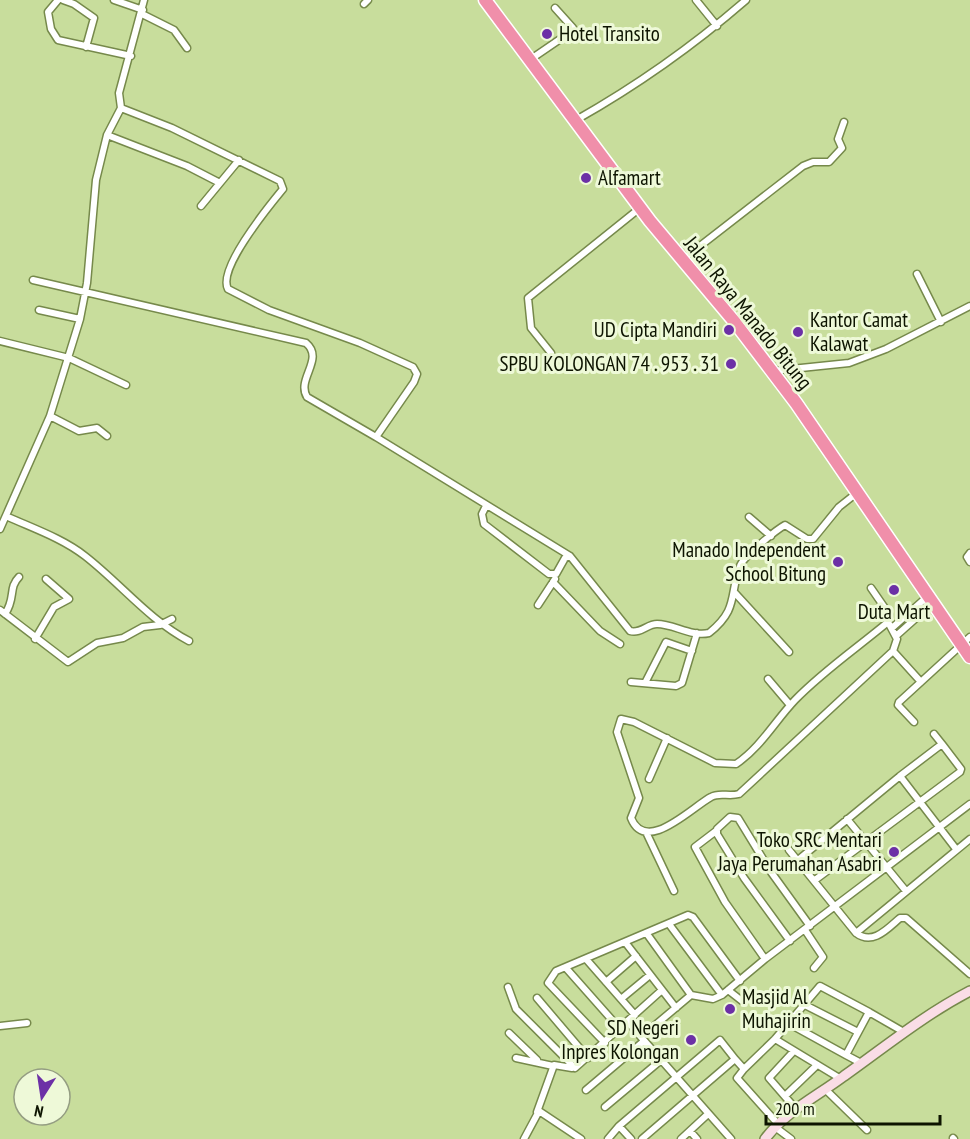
<svg xmlns="http://www.w3.org/2000/svg" width="970" height="1139" viewBox="0 0 970 1139" font-family="'PT Sans Narrow',sans-serif">
<style>
.lines{fill:none;stroke-linecap:round;stroke-linejoin:round}
.street-casing{stroke:#76894b;stroke-width:9}
.secondary-casing{stroke:#76894b;stroke-width:12}
.highway-casing{stroke:#fff;stroke-width:15}
.street{stroke:#fff;stroke-width:6}
.secondary{stroke:#fadde6;stroke-width:9}
.highway{stroke:#f08faa;stroke-width:12}
.poi-dot{fill:#6c30a6;stroke:#eef9d8;stroke-width:2}
.labels{text-anchor:middle;stroke-width:6;stroke-linejoin:round;paint-order:stroke}
.poi-label{font-size:21px;fill:#0d1400;stroke:#eef9d8;text-anchor:end}
.street-label{font-size:21px;fill:#0d1400;stroke:#eef9d8}
</style>
<rect width="100%" height="100%" fill="#c8dd9c"/>
<g class="lines">
<defs>
<path id="street" d="M58 0 48 12 51 29 58 40 131 56
M63 0 74 4 94 18 86 47
M114 0 143 10
M696 0 717 26
M364 4 368 0
M142 14 174 30 187 48
M531 59 572 31 573 28 555 8
M121 108 172 128 280 181 283 189C269 206 217 269 228 289L269 310 360 343 413 367 417 374 414 382 376 437 570 556 630 631C641 634 647 624 657 624 674 624 691 637 709 633 739 609 729 595 740 566 743 557 776 530 785 525L807 539H813L839 507 858 492
M576 120C638 85 693 46 746 0
M107 135 187 166 218 182
M201 206 239 160
M682 260 803 166 813 162H829L842 148 838 139 844 122
M917 274 941 322
M33 280 306 343C325 359 296 379 307 397L376 437
M39 310 80 319
M0 341 69 358 126 385
M551 353 531 328 528 298 640 208
M772 371 849 363 886 349 970 306
M50 416 79 431 97 428 107 436
M486 506 482 514 484 524 549 574H556L565 558 570 556
M6 516C32 528 62 538 85 556 121 584 149 620 189 641
M749 517 771 536
M0 529 50 416 80 319 87 283 96 180 107 135 121 108 119 93 144 0
M970 553 967 557 970 562
M553 582 600 631 620 644
M871 588 889 614 888 622C857 648 823 671 795 700 775 721 761 747 736 764L715 763 634 722 621 719 617 732 639 798 631 818C646 855 692 807 711 797 719 792 729 797 739 794L893 651 897 639 888 622
M735 593 789 652
M538 605 555 579
M0 610 68 662 97 643 123 638 143 627 160 625 172 619
M5 614C16 598 8 588 19 577
M892 628 928 596
M896 636 933 603
M35 639 54 607 69 599 46 579
M893 651 921 682
M768 679 790 705
M631 682 676 686 682 683 697 633
M645 683 666 642 692 651
M914 722 898 705 899 702 970 637
M900 776 942 744 934 734
M649 779 667 738
M847 819 906 891
M716 831 695 847 725 902 765 959
M646 832 674 891
M789 850 856 933 970 839
M798 860 900 776 956 849
M815 880 960 772 961 769 942 744
M669 924 722 995
M805 930 823 957 814 968
M856 933C873 946 888 928 900 918H906L970 974
M647 934 691 995
M790 941 744 878 717 834V829L730 817 738 818 771 872 810 926
M625 942 676 1008
M586 959 635 1015
M566 968 620 1029
M606 982 636 956
M508 987 516 1009 575 1068 662 990
M728 990 742 1001
M537 998 588 1058
M621 999 650 975
M803 1004 858 1032
M869 1012 902 1031
M628 1022 641 1037
M788 1023 846 1055
M0 1026 27 1023
M509 1033 537 1060
M775 1039 841 1079
M605 1043 548 983 556 971 688 915 693 917 740 981
M793 1052 769 1078 795 1108
M516 1058 553 1066
M735 1059 744 1069 775 1039 820 986 869 1012 846 1055 861 1063
M744 1069 737 1078 778 1124
M825 1089 867 1130
M586 1090 644 1041
M785 1096 816 1066
M605 1107 660 1061
M537 1112 554 1065 572 1068
M619 1126 631 1139
M775 1127 791 1139
M690 1131 697 1139
M953 1138 954 1139
M524 1139 539 1111 581 1139
M608 1139 619 1126 720 1040 735 1059 642 1139
M681 1139 708 1114
M731 1139 641 1037 691 995 713 999 722 995 765 959 970 804"/>
<path id="secondary" d="M765 1139C786 1111 816 1097 844 1076 886 1046 924 1015 970 991"/>
<path id="highway" d="M485 0 650 221 733 320 796 403 970 657"/>
</defs>
<!-- street casing -->
<use href="#street" class="street-casing"/>
<!-- secondary casing -->
<use href="#secondary" class="secondary-casing"/>
<!-- highway casing -->
<use href="#highway" class="highway-casing"/>
<!-- street -->
<use href="#street" class="street"/>
<!-- secondary -->
<use href="#secondary" class="secondary"/>
<!-- highway -->
<use href="#highway" class="highway"/>
</g>
<!-- markers -->
<g class="poi-dot">
<circle cx="547" cy="34" r="6"/>
<circle cx="586" cy="178" r="6"/>
<circle cx="729" cy="330" r="6"/>
<circle cx="798" cy="332" r="6"/>
<circle cx="731" cy="364" r="6"/>
<circle cx="838" cy="562" r="6"/>
<circle cx="894" cy="590" r="6"/>
<circle cx="894" cy="852" r="6"/>
<circle cx="730" cy="1009" r="6"/>
<circle cx="691" cy="1040" r="6"/>
</g>
<g class="labels">
<!-- poi labels -->
<g class="poi-label">
<text x="559" y="41" text-anchor="start">Hotel Transito</text>
<text x="598" y="185" text-anchor="start">Alfamart</text>
<text x="810" y="327" text-anchor="start">Kantor Camat<tspan x="810" dy="24">Kalawat</tspan></text>
<text x="717" y="337">UD Cipta Mandiri</text>
<text x="719" y="371">SPBU KOLONGAN 74 . 953 . 31</text>
<text x="826" y="557">Manado Independent<tspan x="826" dy="24">School Bitung</tspan></text>
<text x="894" y="619" text-anchor="middle">Duta Mart</text>
<text x="882" y="847">Toko SRC Mentari<tspan x="882" dy="24">Jaya Perumahan Asabri</tspan></text>
<text x="742" y="1004" text-anchor="start">Masjid Al<tspan x="742" dy="24">Muhajirin</tspan></text>
<text x="679" y="1035">SD Negeri<tspan x="679" dy="24">Inpres Kolongan</tspan></text>
</g>
<!-- street labels -->
<g class="street-label">
<text transform="translate(748 313) rotate(51)" y="7">Jalan Raya Manado Bitung</text>
</g>
</g>
<!-- north arrow -->
<g transform="translate(42 1097) rotate(192)"><circle r="28" fill="#eef9d8" stroke="#949d82" stroke-width="1.5"/>
<path d="M0-4.5L10 22L0 15L-10 22Z" fill="#6c30a6"/>
<text y="-9" font-size="16" font-weight="bold" text-anchor="middle" fill="#0d1400">N</text>
</g>
<!-- scale -->
<path d="M766 1115v9h174v-9" fill="none" stroke="#0d1400" stroke-width="3"/>
<text x="775" y="1115" font-size="18" fill="#0d1400" stroke="#eef9d8" stroke-width="4.5" paint-order="stroke">200 m</text>
</svg>
